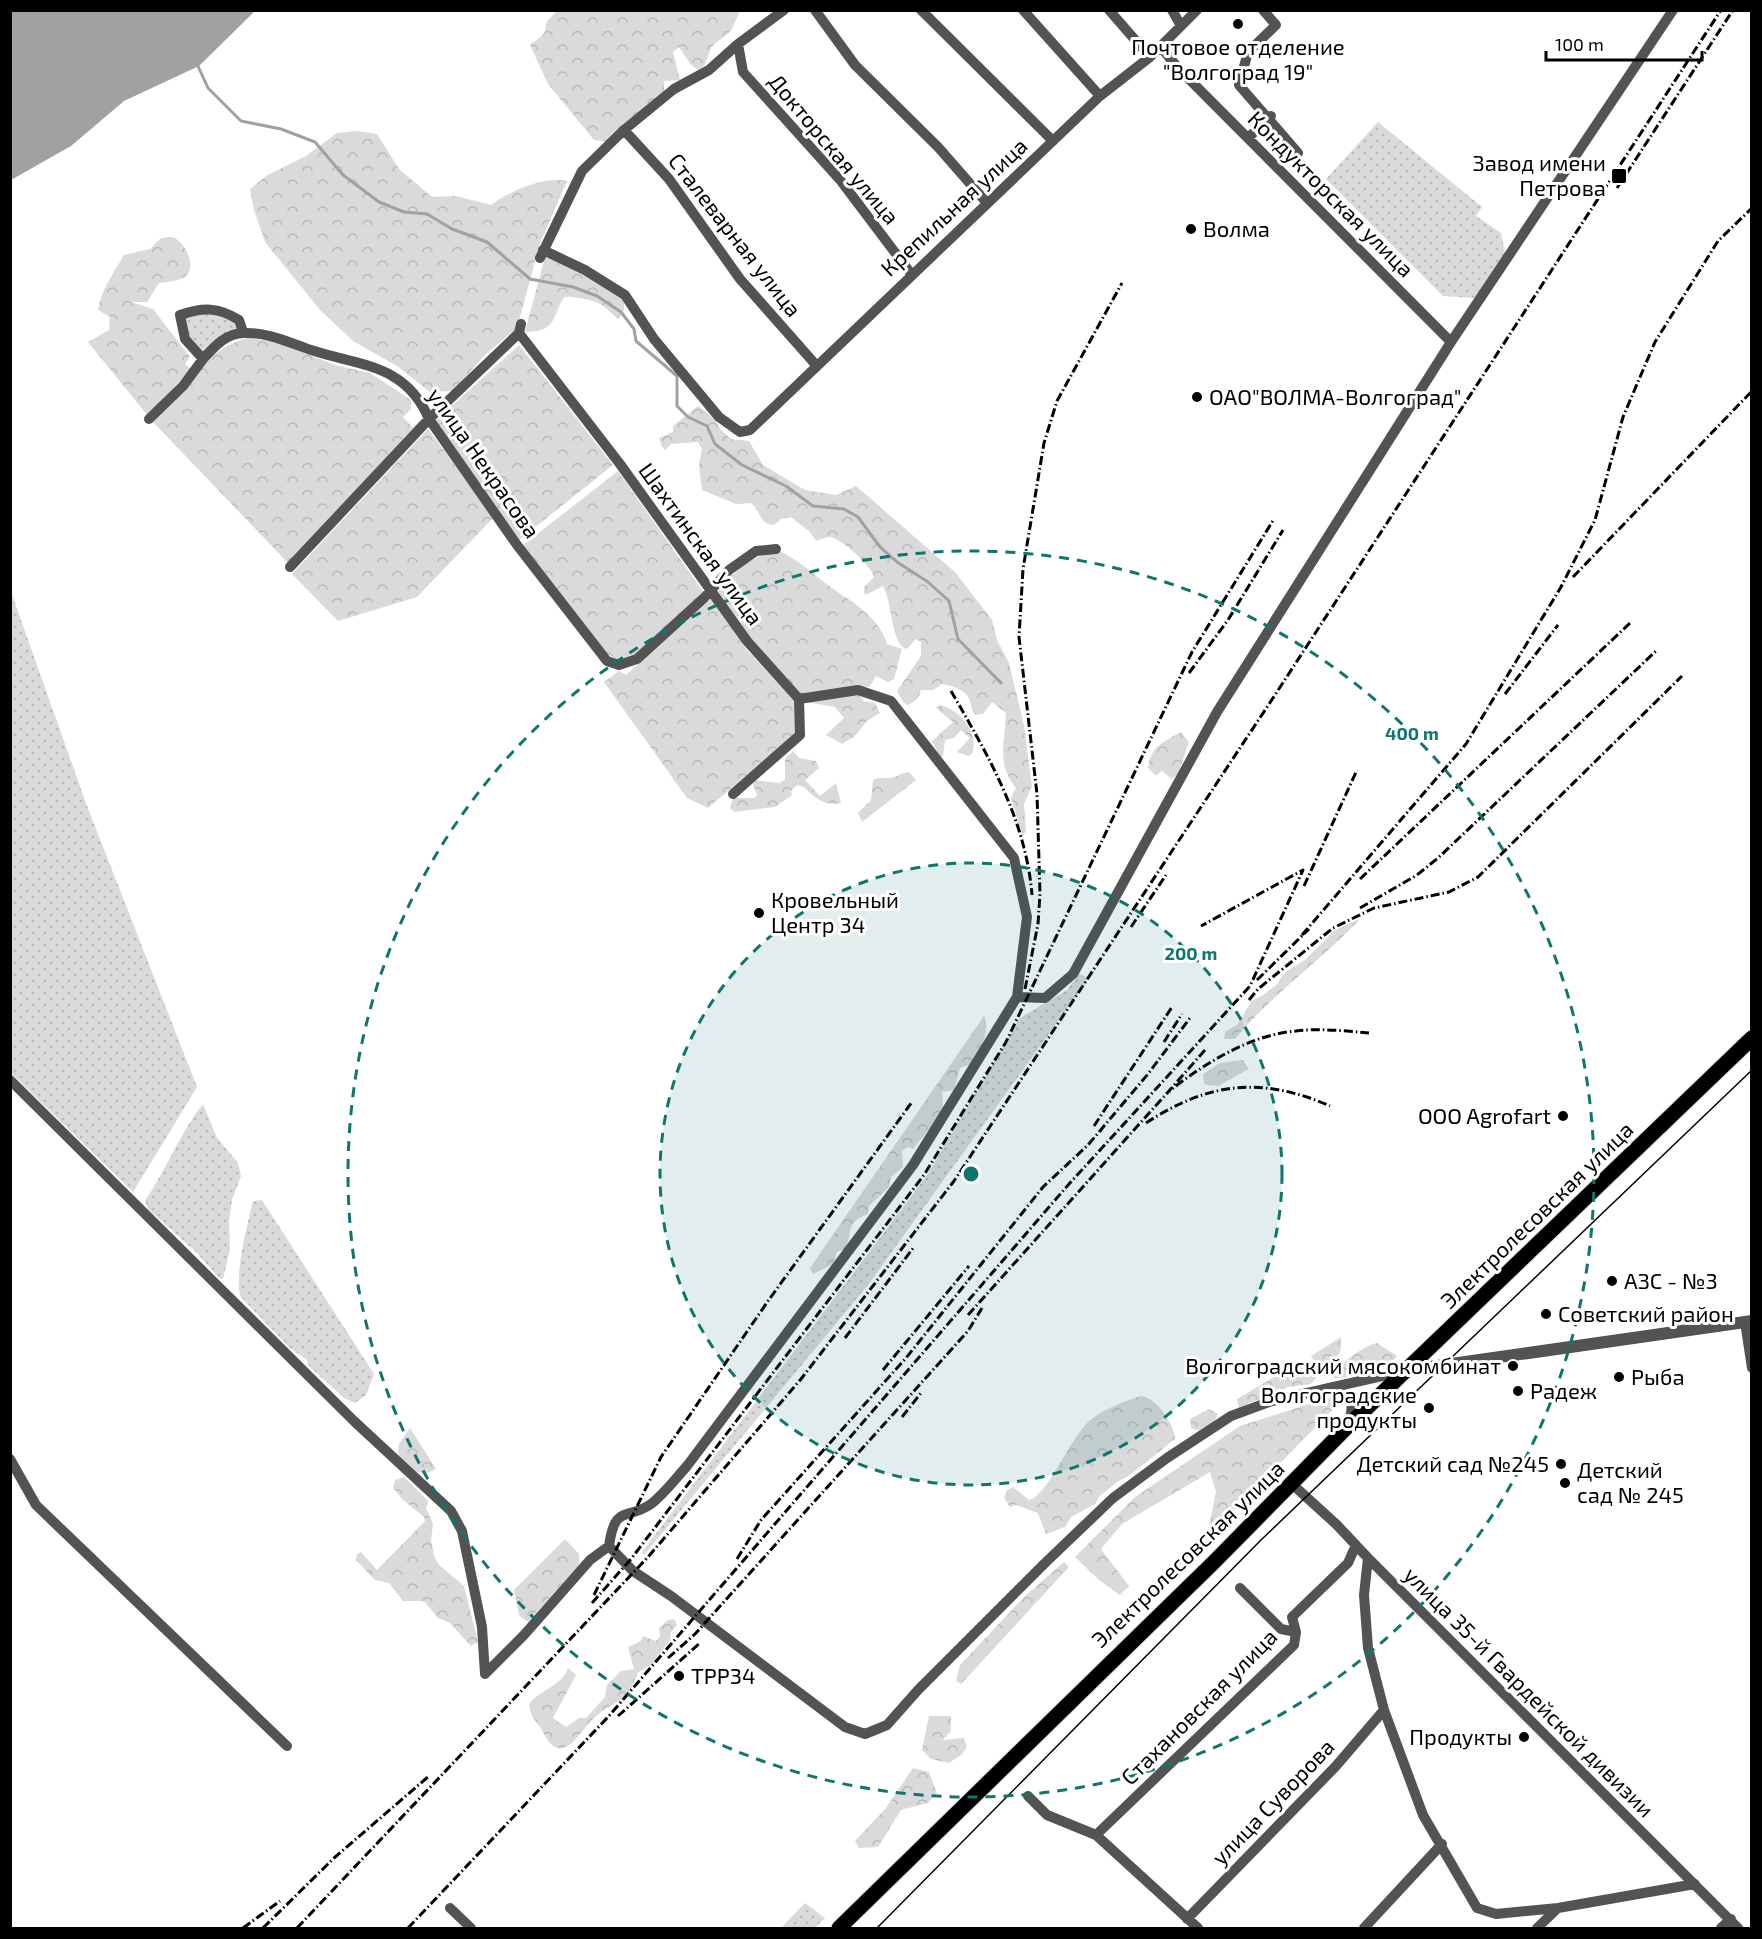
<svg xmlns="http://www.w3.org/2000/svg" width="1762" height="1939" viewBox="0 0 1762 1939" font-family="'Exo 2',sans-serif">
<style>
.grass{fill:url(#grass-dots)}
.forest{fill:url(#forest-crowns)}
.water{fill:#a1a1a1}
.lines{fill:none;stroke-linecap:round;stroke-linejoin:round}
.stream{stroke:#a1a1a1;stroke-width:3}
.primary-casing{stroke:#dbdbdb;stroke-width:17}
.minor{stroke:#535353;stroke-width:10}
.tertiary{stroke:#535353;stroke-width:12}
.primary{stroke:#000;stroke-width:15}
.tram{stroke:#000;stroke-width:1.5}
.rail{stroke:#000;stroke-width:3;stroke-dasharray:9 3 1.5 3;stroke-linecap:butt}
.ring{fill:none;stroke:#0f766e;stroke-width:3;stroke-dasharray:10 8}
.poi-dot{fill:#000;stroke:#fff;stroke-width:2}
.labels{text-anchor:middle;stroke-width:6;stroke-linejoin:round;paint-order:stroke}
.poi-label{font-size:22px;fill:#000;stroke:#fff;text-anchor:start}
.street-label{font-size:22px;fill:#000;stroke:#fff}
.centre{fill:#0f766e;stroke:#fff;stroke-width:3}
.ring-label{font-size:18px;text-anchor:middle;font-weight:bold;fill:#0f766e;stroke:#fff;stroke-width:6;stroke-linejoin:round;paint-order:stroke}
</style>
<defs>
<pattern id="grass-dots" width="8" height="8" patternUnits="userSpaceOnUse" patternTransform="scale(1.5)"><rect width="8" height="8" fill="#dadada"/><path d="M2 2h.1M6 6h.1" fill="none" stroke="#b9b9b9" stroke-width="1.8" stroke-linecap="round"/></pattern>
<pattern id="forest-crowns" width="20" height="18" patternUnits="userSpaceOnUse" patternTransform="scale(1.5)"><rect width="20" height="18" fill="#dadada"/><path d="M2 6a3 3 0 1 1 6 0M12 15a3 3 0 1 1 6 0" fill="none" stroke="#b9b9b9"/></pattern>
</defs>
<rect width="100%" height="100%" fill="#fff"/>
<!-- grass -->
<path class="grass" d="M1378 122 1482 207 1476 216 1501 233 1505 252 1476 298 1443 296 1326 179Z
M199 311 238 322 239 330 203 355 188 338 182 316Z
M10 589 87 806 197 1087 133 1192 11 1073Z
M1079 974 1089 978 868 1285 644 1555 642 1552 926 1177 1020 1018 1067 990Z
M203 1104 217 1138 238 1163 241 1176 232 1200 229 1220 230 1250 223 1279 219 1278 197 1253 148 1209 145 1201C166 1170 180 1133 203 1104Z
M262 1200 374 1374 366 1395 355 1403 344 1398 309 1366 307 1360 290 1348 240 1296C235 1271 247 1226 253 1201Z
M805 1903 825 1918 815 1928H781Z"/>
<!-- forest -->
<path class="forest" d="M557 11H740L731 31 712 46 704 66 698 70 691 65 679 47 673 52 680 80 664 81V92L607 142 594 140 548 84 530 45 544 34 547 21Z
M356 131 377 134 399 169 432 197 456 196 491 205C510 191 543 176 567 181L540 243 517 328 486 354 453 391 430 392 397 366 353 341 320 310 265 242 254 210 250 189 266 176 306 156 337 133Z
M173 237C185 242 197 266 186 276 180 281 167 282 159 283L147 302H131L153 309 190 357 185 364 191 369 148 416 88 342 109 330 110 317 98 310C102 288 113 274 124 255L150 249 161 238Z
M545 257 584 274 624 300V310L618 319C612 314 605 306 598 303 594 300 569 296 564 297 552 317 557 332 525 332Z
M248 338 277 342 335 365 370 373 411 400V409L403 417 413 428 289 564 151 420C179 391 208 347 248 338Z
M519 345 613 465 519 540 435 421Z
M698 406 716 420 720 429 731 439 749 441 763 465 805 490 836 495 856 486 955 572 992 620 997 640 1009 663 1024 726 1032 786 1024 804 1026 832 1022 836 1011 797 1016 788C996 764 1005 741 1006 713L992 702 983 714 975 715C971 709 972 707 970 701 967 690 952 686 942 684L933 690H921C919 698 916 701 908 705L904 703 897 691 921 656V642L916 639 907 649C890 644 893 603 883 586L866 595 864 593V587L874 577C871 565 840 537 829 537 825 537 820 540 816 541L810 532 791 517 781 519 774 525C759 524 761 511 751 503L736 504 702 490 699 465 702 449 698 442 671 444 665 450 662 447 659 438 673 432V426Z
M428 429 494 517 417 597 338 621 292 574Z
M618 471 704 593 635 654 619 660 605 653 522 546Z
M779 551C797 559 810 571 825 583 849 601 878 614 887 644L902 649 894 679 888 682 876 676 870 686 863 688 861 695 863 701 875 703 880 713 867 721 855 736 842 744 826 735 844 718 835 707 806 702 753 645 718 591C736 569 750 556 779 551Z
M711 599 747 650 796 702 795 734 708 808 687 798 604 682 619 671 626 675Z
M940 705C961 710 979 733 972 754L968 756 957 752 970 738 961 730 954 738 945 740 943 756 940 757 932 741 953 722 936 708Z
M1181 732 1189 742 1178 774 1172 779 1162 771 1156 776 1148 768C1151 745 1164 742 1181 732Z
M793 751 799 758 816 761 819 768 805 780 820 796 836 783 841 803C826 807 814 798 804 787L797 785 791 791 792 795 775 807 734 812 730 808 733 798H755L757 795 753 785 755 780 779 783 785 780V759Z
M909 772 916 780 862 822 858 813 871 800 873 780C880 776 887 780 894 777 900 775 902 773 909 772Z
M1361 918C1321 961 1272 994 1235 1039H1224L1225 1032 1238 1024 1252 1000 1262 996 1277 984 1283 974 1306 959 1335 930Z
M984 1016C992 1033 978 1051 969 1065L960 1068 954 1090 942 1092 943 1108 939 1117 913 1149 908 1147 902 1151 903 1167 891 1177 889 1187 869 1206 868 1214C844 1224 854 1230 845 1249L837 1252 833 1264 813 1274 810 1268Z
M1243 1060 1249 1069 1218 1086 1204 1084 1203 1074 1220 1063Z
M1341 1337C1342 1357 1339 1353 1326 1367L1317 1366 1311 1356Z
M1377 1343 1397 1356C1390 1369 1348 1379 1333 1378 1338 1364 1363 1346 1377 1343Z
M1303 1360 1314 1371 1316 1378 1311 1384 1288 1387 1268 1398 1251 1402 1239 1409 1237 1399Z
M1337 1395 1341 1401 1143 1603 1139 1598 1209 1526 1216 1492 1210 1472 1122 1524 1101 1549 1129 1586 1120 1595 1099 1580 1075 1557 1135 1497 1240 1426Z
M1141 1396C1156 1397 1175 1425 1175 1439L1130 1475 1117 1482 1100 1496 1095 1504 1071 1517 1065 1527 1046 1534 1038 1513 1016 1505 1010 1507 1004 1498 1007 1490 1013 1487 1029 1500C1048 1497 1071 1433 1094 1417 1107 1408 1127 1400 1141 1396Z
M1209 1409 1218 1414 1214 1422 1199 1431 1191 1428 1190 1419Z
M410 1428 436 1469C420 1479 405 1469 398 1453L399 1444Z
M404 1477 428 1501 426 1508 433 1524 431 1540 434 1555 438 1564 464 1586 478 1642 471 1646 450 1623 438 1618 424 1601H403L389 1583 375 1580 356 1560 357 1554 361 1552 377 1570 425 1521 424 1517 403 1500 393 1488 395 1480Z
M565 1539 579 1554V1565L528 1622 519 1615 514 1590Z
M1064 1562 1069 1567 961 1684 956 1681 960 1665 1025 1596Z
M674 1619 677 1625 671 1632 670 1640 653 1663 638 1673 627 1697C615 1703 603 1709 593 1719 578 1734 561 1769 543 1732 537 1721 530 1718 529 1704 539 1690 561 1687 568 1668L576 1675 553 1718 566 1727 579 1718H586L605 1697 607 1685 621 1671 634 1669 628 1647 641 1641 643 1636 656 1641 660 1636 659 1628 668 1620Z
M929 1716H951V1731L943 1740 964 1738 967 1747 961 1755 949 1763 931 1759 922 1750Z
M913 1768 929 1772 937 1793 928 1803 901 1810 878 1847 859 1848 855 1841 886 1808Z"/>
<!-- water -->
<path class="water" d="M11 10H255V11L199 66 124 101 71 146 11 180Z"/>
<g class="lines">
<!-- stream -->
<path class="stream" d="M197 64 208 88 241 121 281 129 315 142 343 175 379 202 404 212 427 214 452 229 487 242 530 279 573 287 597 296 621 312 634 329 636 341 677 376V406L688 417 707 426 715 444 742 465 786 486 813 506 844 509 858 517 880 547 897 562 928 582 949 601 958 639 1001 683"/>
<defs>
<path id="primary" d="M839 1928 1214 1562 1350 1424 1752 1038"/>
</defs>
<!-- primary casing -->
<use href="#primary" class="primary-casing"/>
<!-- minor -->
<path class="minor" d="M815 10 855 65 938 147 987 203
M921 10 1053 141
M1023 10 1100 96
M1109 10 1150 57
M1172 10 1181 26
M1263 10 1276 25 1248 52 1239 85 1298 153
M738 44 743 72 841 181 912 275
M1160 46 1178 68 1451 342
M624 130 669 179 740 279 816 365
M1248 138 1271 116
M543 250 585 270 625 295 654 339 719 417 740 432 750 430 1100 96 1150 57 1197 10
M540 258 582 171 624 130 674 89 709 70 738 44 784 10
M243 332 239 320C218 307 203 307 180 315L185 339 203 359C214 347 226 333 244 333 268 332 290 343 311 350 360 366 406 364 429 419L517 545 607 661 619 665 637 659 704 598 729 570 756 551 776 549
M149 419 183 386 203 359
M290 567 429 419 519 333 521 324
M733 794 800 735 799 699
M1017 997 1045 998 1073 974 1217 712 1451 342 1673 10
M10 1080 355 1422 451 1511 462 1531 482 1627 485 1674
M1745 1322 1752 1368
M1328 1388 1345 1394 1352 1403 1350 1424
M10 1459 36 1505 287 1746
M1292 1484 1337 1525 1368 1558 1738 1928
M609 1546 633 1571 671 1596 845 1727 865 1734 887 1725 918 1690 1045 1563 1113 1498 1167 1458 1231 1416 1272 1401 1404 1371
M1368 1558 1364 1595 1368 1648 1384 1710 1423 1815 1477 1908 1496 1914 1558 1908 1695 1884
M1240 1588 1281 1629 1296 1632
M485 1674 524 1635 590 1560 609 1546C615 1503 627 1521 651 1504 664 1494 676 1478 687 1466L913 1165 1017 997 1027 917 1014 858 891 701 858 690 799 699 747 641 620 464 519 333
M1028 1796 1047 1815 1096 1835 1198 1928
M1096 1835 1294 1645 1296 1632 1292 1617 1348 1563 1356 1545
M450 1908 471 1928
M1187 1919 1336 1766 1384 1710
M1364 1928 1442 1844
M1537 1928 1558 1908
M1721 1928 1731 1919"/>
<!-- tertiary -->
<path class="tertiary" d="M1409 1370 1752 1321"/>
<!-- primary -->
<use href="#primary" class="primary"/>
<!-- tram -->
<path class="tram" d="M877 1928 1261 1540 1752 1070"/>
<!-- rail -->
<path class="rail" d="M1617 188 1733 10
M1573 577 1752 391
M1189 673 1228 620 1283 530
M951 691C988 755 1026 820 1032 895
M1505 694 1558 625
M1360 879 1630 623
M1304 886 1357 770
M1360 908 1417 875 1438 858 1656 651
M1131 927 1166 875
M1302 935 1466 744 1561 587 1595 520 1623 417 1655 342 1718 241 1752 208
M1257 980 1309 929
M1025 989 1038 924 1040 894 1037 794 1019 637 1023 569 1044 443 1057 401 1122 283
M1249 1000 1258 989 1333 928 1374 908 1449 892 1478 877 1682 676
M1164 1042 1182 1014
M1205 1050 1168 1092C1204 1064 1249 1035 1296 1031 1320 1028 1345 1031 1369 1033
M1146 1123C1209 1082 1261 1076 1330 1106
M1094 1126 1172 1007
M968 1315 1168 1092
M845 1338 914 1247
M883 1370 969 1266
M902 1417 921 1393
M737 1559 761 1520 906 1358 1043 1187 1088 1145 1148 1074 1190 1018
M594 1595 661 1457 768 1301 912 1102
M592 1603 631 1559 924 1175 1006 1042 1192 652 1274 519
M668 1658 695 1634 968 1331 982 1308
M618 1716 700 1643
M243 1928 280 1901
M263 1928 334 1858 429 1776
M297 1928 648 1557 801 1379 954 1181 1273 698 1721 10
M408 1928 608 1717 1069 1184 1250 986 1303 870 1201 926"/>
</g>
<!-- distance rings -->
<circle cx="971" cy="1174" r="311" fill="#0f766e" fill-opacity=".12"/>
<g class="ring">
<circle cx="971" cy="1174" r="311"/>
<circle cx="971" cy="1174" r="623"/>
</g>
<!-- markers -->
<g class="poi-dot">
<circle cx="1238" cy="24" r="6"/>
<rect x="1611" y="168" width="16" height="16" rx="3"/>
<circle cx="1191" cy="229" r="6"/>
<circle cx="1197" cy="397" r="6"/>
<circle cx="759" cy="913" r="6"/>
<circle cx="1563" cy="1116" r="6"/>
<circle cx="1612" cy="1281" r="6"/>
<circle cx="1546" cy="1314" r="6"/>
<circle cx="1513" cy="1366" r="6"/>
<circle cx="1619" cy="1377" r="6"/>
<circle cx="1518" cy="1391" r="6"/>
<circle cx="1429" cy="1408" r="6"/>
<circle cx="1561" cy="1464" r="6"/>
<circle cx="1565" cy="1483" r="6"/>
<circle cx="679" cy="1676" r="6"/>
<circle cx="1524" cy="1737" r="6"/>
</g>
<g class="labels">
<!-- poi labels -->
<g class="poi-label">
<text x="1238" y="55" text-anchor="middle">Почтовое отделение<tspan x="1238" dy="25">"Волгоград 19"</tspan></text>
<text x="1606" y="171" text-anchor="end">Завод имени<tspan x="1606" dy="25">Петрова</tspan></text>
<text x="1203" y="237">Волма</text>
<text x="1209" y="405">ОАО"ВОЛМА-Волгоград"</text>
<text x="771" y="908">Кровельный<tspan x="771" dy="25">Центр 34</tspan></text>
<text x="1551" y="1124" text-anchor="end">OOO Agrofart</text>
<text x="1624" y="1289">АЗС - №3</text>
<text x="1558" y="1322">Советский район</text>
<text x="1501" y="1374" text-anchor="end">Волгоградский мясокомбинат</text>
<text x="1631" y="1385">Рыба</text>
<text x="1530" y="1399">Радеж</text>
<text x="1417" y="1403" text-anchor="end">Волгоградские<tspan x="1417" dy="25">продукты</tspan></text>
<text x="1549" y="1472" text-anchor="end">Детский сад №245</text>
<text x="1577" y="1478">Детский<tspan x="1577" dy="25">сад № 245</tspan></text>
<text x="691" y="1684">TPP34</text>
<text x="1512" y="1745" text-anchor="end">Продукты</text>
</g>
<!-- street labels -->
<g class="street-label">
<text transform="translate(834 149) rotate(50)" y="8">Докторская улица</text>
<text transform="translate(1331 194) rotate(45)" y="8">Кондукторская улица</text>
<text transform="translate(954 207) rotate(-43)" y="8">Крепильная улица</text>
<text transform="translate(735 235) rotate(52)" y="8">Сталеварная улица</text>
<text transform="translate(484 463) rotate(55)" y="8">улица Некрасова</text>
<text transform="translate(701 544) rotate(54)" y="8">Шахтинская улица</text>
<text transform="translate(1537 1215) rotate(-44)" y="8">Электролесовская улица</text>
<text transform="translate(1188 1554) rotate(-44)" y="8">Электролесовская улица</text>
<text transform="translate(1529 1692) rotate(45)" y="8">улица 35-й Гвардейской дивизии</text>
<text transform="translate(1199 1707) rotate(-45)" y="8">Стахановская улица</text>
<text transform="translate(1273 1802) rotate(-46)" y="8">улица Суворова</text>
</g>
</g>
<circle cx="971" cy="1174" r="9" class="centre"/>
<g class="ring-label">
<text x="1412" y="740">400 m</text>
<text x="1191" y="960">200 m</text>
</g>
<!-- border -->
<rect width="1762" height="1939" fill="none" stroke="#000000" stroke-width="24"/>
<!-- scale -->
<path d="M1546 51v9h156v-9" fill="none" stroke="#000000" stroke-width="3"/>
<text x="1555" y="51" font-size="18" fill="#000000" stroke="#ffffff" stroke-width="4.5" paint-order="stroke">100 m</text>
</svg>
